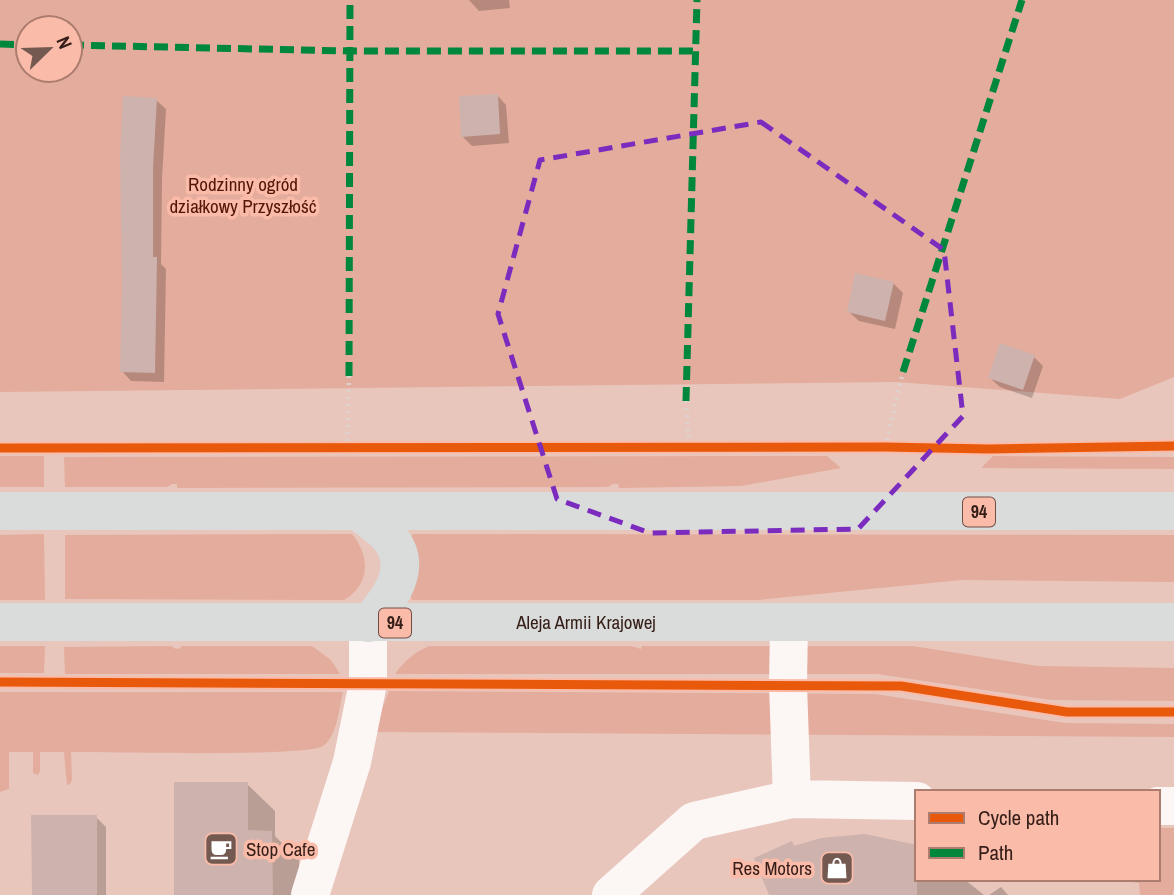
<svg xmlns="http://www.w3.org/2000/svg" width="1174" height="895" viewBox="0 0 1174 895" font-family="'Archivo Narrow',sans-serif">
<style>
.green{fill:#e4ac9c;fill-rule:evenodd}
.shadow{fill:#0003}
.building{fill:#ceb2ae}
.lines{fill:none;stroke-linecap:round;stroke-linejoin:round}
.path{stroke:#ddd2ce;stroke-width:4.5;stroke-dasharray:2 5;stroke-linecap:butt}
.minor{stroke:#fcf6f5;stroke-width:38}
.major{stroke:#dadcdc;stroke-width:38}
.quiet{stroke:#00873e;stroke-width:7;stroke-dasharray:14 7;stroke-linecap:butt}
.cycleway-casing{stroke:#fbbba9;stroke-width:13}
.cycleway{stroke:#e8590c;stroke-width:9}
.marked{fill:none;stroke:#7b2cbf;stroke-width:5;stroke-dasharray:14 9;stroke-linejoin:round}
.labels{text-anchor:middle;stroke-width:7;stroke-linejoin:round;paint-order:stroke}
.shield{fill:#fbbba9;stroke:#714d44;stroke-width:2}
.shield-label{font-size:18px;font-weight:bold;fill:#361e18}
.park-label{font-size:19px;fill:#521606;stroke:#fbbba9}
.street-label{font-size:19px;fill:#361e18;stroke:#fbbba9}
.poi-label{font-size:19px;fill:#361e18;stroke:#fbbba9;text-anchor:start}
</style>
<rect width="100%" height="100%" fill="#e8c6bc"/>
<!-- green -->
<path class="green" d="M0 0H1174V377L1120 399 897 382 0 392ZM28 28H70V70H28Z
M0 456H44V487H0Z
M827 456 841 468 741 486 619 488 618 484H613L608 487 177 488V484H172L167 487H65L64 457Z
M993 456 1174 457V469L981 468Z
M44 534 45 600H0V535Z
M352 534C370 556 371 584 344 600L65 599V535Z
M414 534 1174 535V582L962 580 758 600H414L411 599 410 595 411 536Z
M0 646H45L44 673H0Z
M171 646 176 649 181 648V646H312L331 660 340 674H65L64 647Z
M429 646H631L641 649 642 646H913L1038 666 1174 668V701L1051 700 877 674H395C404 661 415 652 429 646Z
M389 691 875 694 1065 723 1174 724V737L373 732Z
M0 692H343C339 708 337 737 323 746 308 757 105 752 71 752L72 780 70 784 67 785 64 752H40V771L38 775 33 773V752H9V789L0 792Z
M1158 828H1174V889L1172 895H1140L1139 883 1132 882V879H1158Z"/>
<!-- shadow -->
<path class="shadow" d="M469 0H509L510 8 479 11Z
M497 95 506 105 509 143 472 146 463 137Z
M156 100 166 109 162 179 161 264 166 269 164 382 131 381 122 371Z
M893 283 903 293 895 329 859 321 849 312Z
M1034 357 1043 366 1032 398 1000 387 990 378Z
M247 784 275 811V836L299 860V895H176Z
M96 817 106 827V895H33Z
M792 843 796 848 917 879H964L984 895H771Z
M1001 887 1008 895H989Z"/>
<!-- building -->
<path class="building" d="M498 94 500 134 461 137 459 96Z
M123 96 157 98 153 168V257H157L155 373 120 372 122 286 120 154Z
M855 273 894 282 885 321 847 312Z
M1000 343 1035 355 1023 390 988 378Z
M174 782H248V830L272 831 273 895H174Z
M31 815H97V895H32Z
M865 834 917 845V895H769L754 858 792 841 794 846 821 838Z"/>
<g class="lines">
<!-- path -->
<path class="path" d="M686 401 689 447
M885 447 903 372
M347 448 349 376"/>
<!-- minor -->
<path class="minor" d="M789 624 788 685 792 799
M1158 806H1174
M310 895 352 762 368 683V623
M611 895 694 821 792 799 917 801"/>
<!-- major -->
<g class="major">
<path d="M0 511H1174"/>
<path d="M358 511C368 519 380 527 388 536 415 566 390 600 368 623"/>
<path id="s1" d="M0 622H1174"/>
</g>
<!-- quiet -->
<path class="quiet" d="M0 44 28 45
M70 45 350 51H695
M903 372 1022 0
M349 376 350 0
M686 401 697 0"/>
<defs>
<path id="cycleway" d="M0 448 885 447 989 449 1174 446
M0 682 901 686 1067 712H1174"/>
</defs>
<!-- cycleway casing -->
<use href="#cycleway" class="cycleway-casing"/>
<!-- cycleway -->
<use href="#cycleway" class="cycleway"/>
</g>
<!-- marked area -->
<path class="marked" d="M761 122 944 250 963 416 858 529 650 533 557 499 498 314 540 160Z"/>
<!-- icons -->
<defs>
<symbol id="cafe-square" viewBox="-11 -11 22 22"><rect x="-9" y="-9" width="18" height="18" rx="4" fill="#745951" stroke="#fbbba9"/><path d="M-5.5-4.5H6V0H3Q3 3.5 0 3.5H-2.5Q-5.5 3.5-5.5 0ZM3-3.2v2h1.7v-2ZM-6 4.5H4V6H-6Z" fill="#fff"/></symbol>
<symbol id="shop-square" viewBox="-11 -11 22 22"><rect x="-9" y="-9" width="18" height="18" rx="4" fill="#745951" stroke="#fbbba9"/><path d="M-5-2.5h2.3a2.7 3.5 0 0 1 5.4 0H5L5.5 6h-11ZM-1.5-2.5h3a1.5 2.3 0 0 0-3 0Z" fill="#fff"/></symbol>
</defs>
<g fill-rule="evenodd">
<use href="#cafe-square" x="202" y="830" width="38" height="38"/>
<use href="#shop-square" x="818" y="849" width="38" height="38"/>
</g>
<g class="labels">
<!-- shield labels -->
<g class="shield">
<rect x="963" y="497.5" width="32" height="29" rx="5"/>
<rect x="379" y="608.5" width="32" height="29" rx="5"/>
</g>
<g class="shield-label">
<text x="979" y="518">94</text>
<text x="395" y="629">94</text>
</g>
<!-- park labels -->
<g class="park-label">
<text x="243" y="191">Rodzinny ogród<tspan x="243" dy="22">działkowy Przyszłość</tspan></text>
</g>
<!-- street labels -->
<g class="street-label">
<text dy="7" stroke="none"><textPath href="#s1" startOffset="586">Aleja Armii Krajowej</textPath></text>
</g>
<!-- poi labels -->
<g class="poi-label">
<text x="246" y="856">Stop Cafe</text>
<text x="812" y="875" text-anchor="end">Res Motors</text>
</g>
</g>
<!-- legend -->
<rect x="915" y="790" width="245" height="91" fill="#fbbba9" stroke="#ac7c6f" stroke-width="2"/>
<rect x="929" y="813" width="35" height="10" fill="#e8590c" stroke="#ac7c6f" stroke-width="2"/>
<text x="978" y="825" font-size="21" fill="#361e18">Cycle path</text>
<rect x="929" y="848" width="35" height="10" fill="#00873e" stroke="#ac7c6f" stroke-width="2"/>
<text x="978" y="860" font-size="21" fill="#361e18">Path</text>
<!-- north arrow -->
<g transform="translate(49 49) rotate(67)"><circle r="33" fill="#fbbba9" stroke="#ac7c6f" stroke-width="2"/>
<path d="M0-5L12 26L0 18L-12 26Z" fill="#745951"/>
<text y="-10" font-size="19" font-weight="bold" text-anchor="middle" fill="#361e18">N</text>
</g>
</svg>
